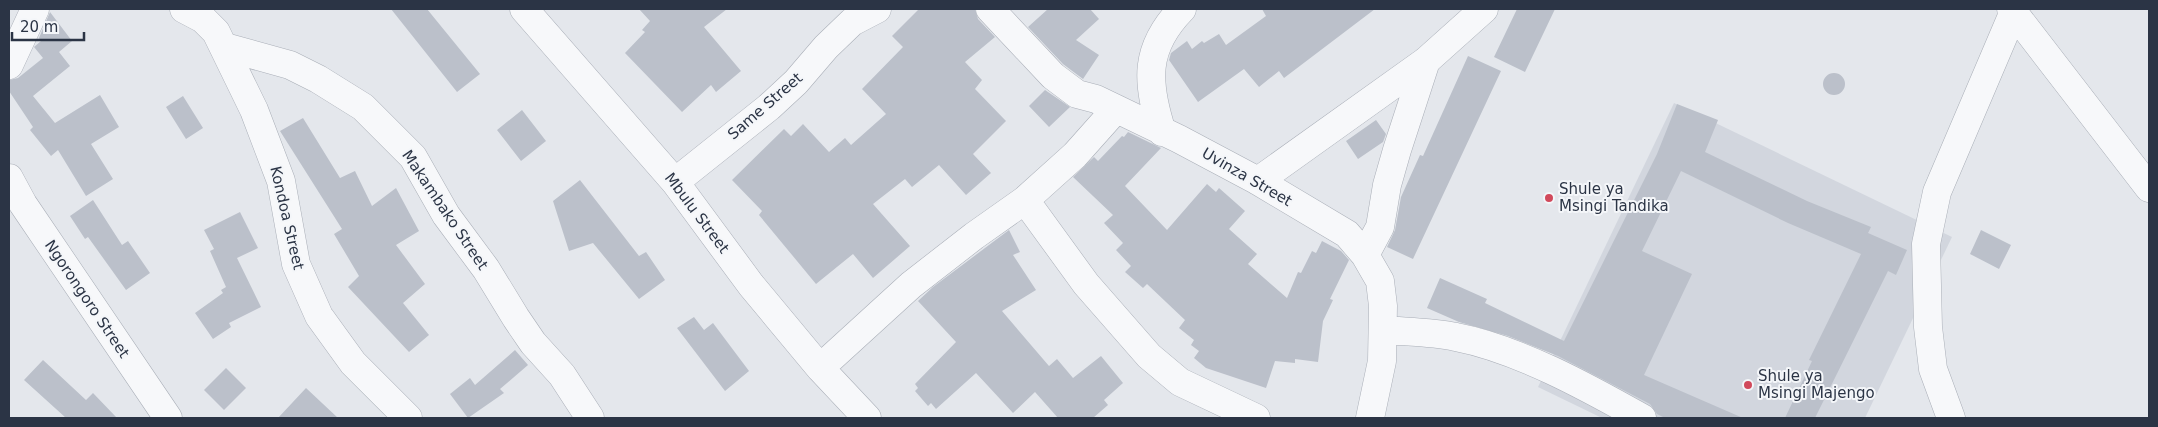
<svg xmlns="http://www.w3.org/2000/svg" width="2158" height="427" viewBox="0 0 2158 427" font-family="'DejaVu Sans',sans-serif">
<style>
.built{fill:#d2d6de}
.building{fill:#bbc0ca}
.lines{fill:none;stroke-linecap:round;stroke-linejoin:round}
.minor-casing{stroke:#a9aeb7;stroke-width:29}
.minor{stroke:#f7f8fa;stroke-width:28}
.poi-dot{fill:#d1495b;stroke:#f4f6f9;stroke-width:2}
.labels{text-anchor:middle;stroke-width:4;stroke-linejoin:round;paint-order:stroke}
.street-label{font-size:15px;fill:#2b3445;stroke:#f4f6f9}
.poi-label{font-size:15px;fill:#2b3445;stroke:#f4f6f9;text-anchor:start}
</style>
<rect width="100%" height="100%" fill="#e4e7ec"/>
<!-- built -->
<path class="built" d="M1674 103 1952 237 1865 418H1602L1538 387Z"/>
<!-- building -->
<path class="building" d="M391 9H427L480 74 457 92Z
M639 9H727L704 27 741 71 716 92 711 85 682 112 625 53 645 32 642 30 650 21Z
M919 9H975L978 19 995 37 965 62 982 80 975 89 1006 121 973 154 991 173 966 195 939 165 912 187 905 179 873 204 910 246 873 278 853 254 816 284 759 215 762 211 732 180 784 129 791 136 803 124 829 152 845 138 851 145 886 114 862 89 903 47 892 36Z
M1048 9H1090L1099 19 1076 40 1099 55 1083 79 1063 64 1028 27Z
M1262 9H1375L1284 78 1279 71 1259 87 1244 69 1198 102 1169 60 1171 53 1187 41 1192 49 1202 41 1204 43 1219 34 1226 45 1266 16Z
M1517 9H1555L1525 72 1494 57Z
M50 12 72 41 59 52 70 66 33 96 55 123 100 95 119 127 91 144 113 179 86 196 58 150 51 156 30 130 33 127 9 91V80L18 78 43 58 34 47 41 41 39 38Z
M1468 56 1501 71 1413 259 1387 247 1395 230 1401 197 1420 155 1423 156Z
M1823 84a11 11 0 1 1 22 0a11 11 0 1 1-22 0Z
M1045 90 1070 107 1049 127 1029 106Z
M183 96 203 128 186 139 166 107Z
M1677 104 1718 120 1705 152 1807 201 1871 227 1868 233 1907 250 1896 275 1888 271 1815 418H1785L1812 361 1809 360 1861 254 1788 223 1681 171 1642 251 1692 274 1644 375 1743 418H1665L1657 414 1650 404 1558 356 1508 336 1459 322 1427 308 1440 278 1487 299 1485 303 1564 341 1657 154Z
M522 110 546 141 521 161 497 130Z
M303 118 340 178 355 171 372 206 396 188 419 231 396 245 425 284 403 303 429 335 409 352 348 287 359 276 334 234 342 229 280 131Z
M1376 120 1386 134 1383 142 1358 159 1346 141Z
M1128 132 1161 148 1125 186 1167 230 1207 184 1216 192 1219 188 1245 211 1229 229 1257 254 1248 264 1287 298 1298 272 1301 273 1312 251 1316 253 1322 241 1341 251 1349 260 1330 299 1333 300 1323 321 1318 362 1295 359V363L1275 361 1266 388 1206 368 1194 358 1199 351 1191 345 1194 340 1179 328 1185 320 1147 284 1143 288 1125 272 1131 266 1116 250 1123 243 1104 223 1113 215 1073 177 1094 157 1098 161 1122 136 1124 137Z
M580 180 639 256 646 252 665 280 639 299 593 243 569 251 553 201Z
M93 200 122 245 128 241 150 273 126 290 88 237 85 239 70 216Z
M240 212 258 248 237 258 261 307 229 323 231 327 213 339 195 313 223 293 221 290 226 287 210 251 214 249 204 230Z
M1009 230 1020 252 1013 255 1036 290 1002 311 1049 366 1057 359 1073 378 1101 356 1123 383 1104 400 1108 405 1093 418H1058L1035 392 1013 413 976 373 936 409 931 403 928 406 915 391 918 388 915 384 956 342 918 301 933 287Z
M1981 230 2011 245 1999 269 1970 254Z
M694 317 704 330 713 323 749 371 725 391 677 328Z
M515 350 528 365 500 389 504 393 468 418 450 394 470 378 475 385Z
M43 360 86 400 93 393 117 418H66L24 380Z
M226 368 246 388 224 410 204 390Z
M306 388 338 418H278Z"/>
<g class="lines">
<defs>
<path id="minor" d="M184 9 203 19 216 32 254 110 281 181 296 264 319 316 353 363 408 418
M524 9 675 182 751 285 820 368 867 418
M990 9 1053 76 1077 94 1096 99 1179 139 1258 181 1347 234 1365 255 1380 281 1383 306 1382 361 1370 418
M2011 9 2149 188
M225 47 290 65 318 79 363 107 413 157 446 215 486 269 516 318 533 343 562 375 590 418
M9 65 35 9
M1162 132C1146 82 1144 48 1182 9
M9 178 23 204 168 418
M1258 181 1426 61 1484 9
M675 182 769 107 796 82 826 47 852 22 877 9
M1025 200 1086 284 1149 356 1180 382 1256 418
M1365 255 1380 227 1387 185 1397 150 1426 61
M1384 330C1408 332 1433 332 1456 337 1518 349 1587 387 1642 418
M820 368 911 285 974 236 1025 200 1075 155 1116 109
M1951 418 1933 369 1928 327 1926 244 1937 192 2015 9"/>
</defs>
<!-- minor casing -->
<use href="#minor" class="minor-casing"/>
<!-- minor -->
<use href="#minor" class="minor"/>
</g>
<!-- markers -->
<g class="poi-dot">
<circle cx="1549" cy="198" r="5"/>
<circle cx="1748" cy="385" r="5"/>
</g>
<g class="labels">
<!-- street labels -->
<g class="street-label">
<text transform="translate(765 106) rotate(-41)" y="5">Same Street</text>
<text transform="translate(1247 177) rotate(30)" y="5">Uvinza Street</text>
<text transform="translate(445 210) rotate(56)" y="5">Makambako Street</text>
<text transform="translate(697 213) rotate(53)" y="5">Mbulu Street</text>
<text transform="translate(287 218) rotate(77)" y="5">Kondoa Street</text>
<text transform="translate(87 299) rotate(56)" y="5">Ngorongoro Street</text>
</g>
<!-- poi labels -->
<g class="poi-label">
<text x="1559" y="194">Shule ya<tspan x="1559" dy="17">Msingi Tandika</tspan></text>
<text x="1758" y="381">Shule ya<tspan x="1758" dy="17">Msingi Majengo</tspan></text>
</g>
</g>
<!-- border -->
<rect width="2158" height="427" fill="none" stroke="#2b3445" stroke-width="20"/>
<!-- scale -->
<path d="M12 32v8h72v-8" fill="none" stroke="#2b3445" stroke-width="2.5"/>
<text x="20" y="32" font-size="15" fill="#2b3445" stroke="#f4f6f9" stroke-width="4" paint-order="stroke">20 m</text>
</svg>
